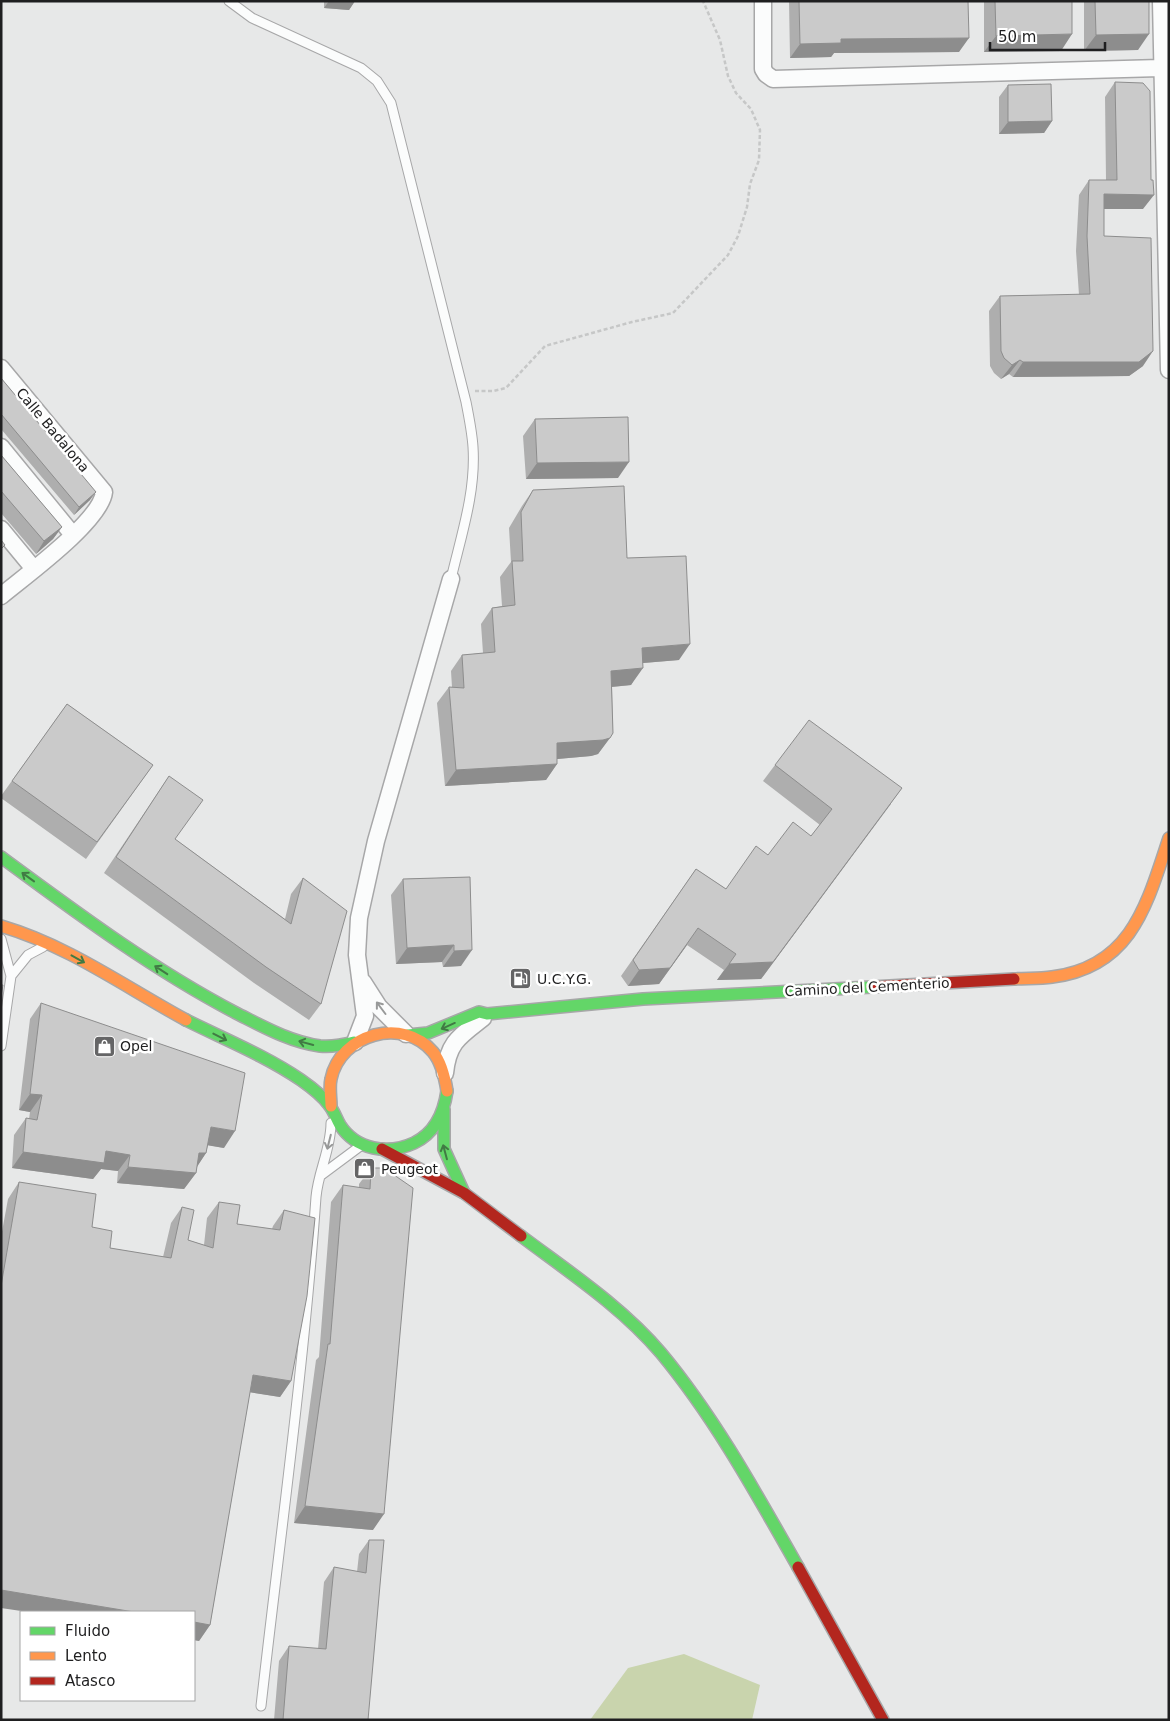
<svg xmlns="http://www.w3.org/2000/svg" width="1170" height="1721" viewBox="0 0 1170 1721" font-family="'DejaVu Sans',sans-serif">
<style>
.green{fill:#c9d4ad}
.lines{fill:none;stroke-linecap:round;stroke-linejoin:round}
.lane-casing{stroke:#a7a7a8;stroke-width:11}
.street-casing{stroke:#a7a7a8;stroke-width:19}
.fast-casing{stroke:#a7a7a8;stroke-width:14}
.slow-casing{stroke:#a7a7a8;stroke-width:14}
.jam-casing{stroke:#a7a7a8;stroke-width:14}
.path{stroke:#c6c7c7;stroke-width:2.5;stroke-dasharray:4 2.5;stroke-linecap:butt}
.lane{stroke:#fbfcfc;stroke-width:9}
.street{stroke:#fbfcfc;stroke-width:16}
.fast{stroke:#63d668;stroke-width:11}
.slow{stroke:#ff974d;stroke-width:11}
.jam{stroke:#b3261e;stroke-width:11}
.wall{fill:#aeaeae}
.shaded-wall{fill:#8d8d8d}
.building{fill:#cacaca;stroke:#8d8d8d}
.oneway{stroke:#417a44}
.oneway2{stroke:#989999}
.labels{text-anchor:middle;stroke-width:5;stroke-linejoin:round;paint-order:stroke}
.street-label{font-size:14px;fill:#1f1f20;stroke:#fff}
.poi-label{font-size:14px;fill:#1f1f20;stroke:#fff;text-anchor:start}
</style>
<rect width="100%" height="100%" fill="#e7e8e8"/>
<!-- green -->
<path class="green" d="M684 1654 760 1685 752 1720H590L628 1668Z"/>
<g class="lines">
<defs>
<path id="lane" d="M229 1 252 18 361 68 377 81 391 103 466 402C469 417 472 432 473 447 476 492 461 536 451 579
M1 939 11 976
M1 1046 11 976 28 955 43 947
M320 1176 359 1147
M261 1706C280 1537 304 1367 316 1197 318 1172 331 1149 331 1123"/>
<path id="street" d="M763 1V69L766 74 773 79 1160 68
M1161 1 1169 370
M1 368 104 492C101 521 25 576 1 596
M1 447 73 535
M1 529 34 569
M363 982 379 1007 406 1034
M355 1042 365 1016 357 955 359 918 376 841 451 579
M445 1073C448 1042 460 1036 483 1018"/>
<path id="fast" d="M1 857C77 913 152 969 236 1013 262 1026 290 1042 320 1046 332 1047 343 1045 354 1042
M186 1020C224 1039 266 1056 301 1080 311 1087 322 1095 329 1105 334 1111 336 1118 340 1125 356 1150 388 1155 414 1143 435 1133 444 1112 447 1091
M408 1035 428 1033 479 1012 487 1014 643 999 872 987
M444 1109V1149L464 1193
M521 1236C569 1272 622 1307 661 1353 715 1418 756 1493 798 1567"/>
<path id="slow" d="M1 926C69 946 125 987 186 1020
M1014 979C1026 978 1039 979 1052 977 1132 967 1147 904 1169 838
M331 1106C331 1098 329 1087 331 1079 340 1034 403 1016 433 1052 442 1063 445 1078 447 1091"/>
<path id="jam" d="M872 987 1014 979
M382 1149 464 1193 521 1236
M798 1567 883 1720"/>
</defs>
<!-- lane casing -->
<use href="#lane" class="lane-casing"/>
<!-- street casing -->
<use href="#street" class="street-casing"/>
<!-- fast casing -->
<use href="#fast" class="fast-casing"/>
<!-- slow casing -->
<use href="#slow" class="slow-casing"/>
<!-- jam casing -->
<use href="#jam" class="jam-casing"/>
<!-- path -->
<path class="path" d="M475 391H493L506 388 545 346 632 322 673 313 728 255 738 236 747 207 750 184 759 160 760 130 751 109 736 93 728 76 720 40 703 1"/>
<!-- lane -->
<use href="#lane" class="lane"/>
<!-- street -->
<use href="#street" class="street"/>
<!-- fast -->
<use href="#fast" class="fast"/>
<!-- slow -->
<use href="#slow" class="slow"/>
<!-- jam -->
<use href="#jam" class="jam"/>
</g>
<!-- wall -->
<path class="wall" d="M324 1H355L349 10 324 8Z
M789 1H968L959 52 834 53 831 57 790 58Z
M984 1H1072L1061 51 984 52Z
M1084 1H1149L1138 50 1084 51Z
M1115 82 1143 209H1104V236L1143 366 1129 376 1013 377 1009 374 1001 379 994 373 990 366 989 311 1000 296 1079 295 1076 251 1079 195 1089 180H1106L1105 97Z
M1008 85 1052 121 1044 133 999 134V97Z
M1 378 90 500 74 515 1 429Z
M535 419 618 478 526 479 523 436Z
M1 455 62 527 53 539 36 554 1 513Z
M533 490 627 558 679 660 643 663 631 685 612 687 613 733 598 754 591 756 557 759V764L546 780 445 786 437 703 449 687H452L451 671 462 655 483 653 481 624 492 608 502 606 500 577 511 562 509 528 522 506Z
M67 704 153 765 86 859 1 798V796Z
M775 765 891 804 761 979 717 980 724 970 687 945 659 984 628 986 621 976 696 869 726 889 768 855 811 836 820 825 763 781Z
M169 776 175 839 285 919 291 894 303 878 321 1004 309 1020 254 983 104 873Z
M470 877 461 966 443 967 442 962 396 964 391 895 403 879Z
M41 1003 224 1148 208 1145 206 1153 197 1166 196 1173 184 1189 117 1183 118 1171 101 1169 93 1179 12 1168 14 1135 26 1118 29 1119 30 1112 19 1110 30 1019Z
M371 1168 373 1530 294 1523 316 1360 319 1357 331 1202 343 1185 359 1188V1184Z
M19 1182 92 1227 110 1248 163 1257 171 1223 182 1207 188 1240 204 1245 207 1218 219 1202 237 1224 272 1229 273 1226 284 1210 291 1381 280 1397 250 1392 210 1625 199 1641 194 1640V1612L1 1608V1237L8 1199Z
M369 1540 368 1720H274L279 1661 289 1646 318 1649 324 1582 334 1567 357 1572 359 1554Z"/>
<!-- shaded-wall -->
<path class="shaded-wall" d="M329 1H355L349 10 324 8Z
M1072 34 1061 51 984 52 996 36Z
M1149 34 1138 50 1084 51 1096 35Z
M969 38 959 52 834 53 831 57 790 58 800 44 841 39Z
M1052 121 1044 133 999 134 1008 122Z
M1104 194 1154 195 1143 209H1094Z
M1153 351 1143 366 1129 376 1013 377 1023 362Z
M1020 360 1009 374 1001 379 1012 365Z
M629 462 618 478 526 479 537 463Z
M96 492 90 500 74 515 79 507Z
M62 527 53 539 36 554 44 541Z
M690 644 679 660 631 664 642 648Z
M643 668 631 685 600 688 611 671Z
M610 738 598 754 591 756 546 760 557 743Z
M557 764 546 780 445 786 456 770Z
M902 788 761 979 717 980 729 964Z
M454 945 442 962 396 964 407 948Z
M687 945 659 984 628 986 639 970Z
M472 950 461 966 443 967 454 951Z
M30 1094 42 1095 30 1112 19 1110Z
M211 1127 235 1131 224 1148 200 1144Z
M106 1151 130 1155 118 1171 101 1169 93 1179 12 1168 23 1152Z
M199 1153H206L195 1170Z
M128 1167 196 1173 184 1189 117 1183Z
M253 1375 291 1381 280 1397 242 1391Z
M305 1506 384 1514 373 1530 294 1523Z
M1 1590 134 1612H28L1 1608Z
M194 1622 210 1625 199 1641 194 1640Z"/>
<!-- building -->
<path class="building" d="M799 1H968L969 38 841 39V43L800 44Z
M995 1H1072V34L996 36Z
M1095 1H1149V34L1096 35Z
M1115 82 1143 83 1150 91 1151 180H1153L1154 195 1104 194V236L1151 238 1153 351 1139 362H1023L1020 360 1012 365 1004 358 1001 351 1000 296 1090 294 1087 236 1089 180H1117Z
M1051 84 1052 121 1008 122V85Z
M1 378 96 492 79 507 1 414Z
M628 417 629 462 537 463 535 419Z
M1 455 62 527 44 541 1 491Z
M624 486 627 558 686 556 690 644 642 648 643 668 611 671 613 733 610 738 603 740 557 743V764L456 770 449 687 464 688 462 655 495 652 492 608 515 605 512 561H523L521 512 533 490Z
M1 540 5 545 1 549Z
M67 704 153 765 97 842 12 781Z
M809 720 902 788 773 962 729 964 736 954 698 928 670 968 639 970 633 960 696 869 726 889 756 846 768 855 793 822 811 836 832 809 775 765Z
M169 776 203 800 175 839 291 924 303 878 347 911 321 1004 266 967 116 857Z
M470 877 472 950 454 951V945L407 948 403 879Z
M1 985H3L1 996Z
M41 1003 245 1073 235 1131 211 1127 206 1153H199L196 1173 128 1167 130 1155 106 1151 104 1163 23 1152 26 1118 37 1120 42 1095 30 1094Z
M371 1168H384L413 1188 384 1514 305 1506 328 1344H330L343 1185 370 1189Z
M19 1182 96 1194 92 1227 112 1231 110 1248 171 1258 182 1207 194 1210 188 1240 213 1248 219 1202 240 1205 237 1224 280 1230 284 1210 315 1218 307 1296 291 1381 253 1375 210 1625 194 1622V1612H134L1 1590V1286Z
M369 1540H384L368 1720H283L289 1646 326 1649 334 1567 366 1573Z"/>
<!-- one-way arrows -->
<defs><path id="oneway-shaft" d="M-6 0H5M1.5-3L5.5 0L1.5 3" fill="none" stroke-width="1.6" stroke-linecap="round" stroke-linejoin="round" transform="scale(1.25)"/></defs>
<g class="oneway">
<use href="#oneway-shaft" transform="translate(28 877) rotate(-144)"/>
<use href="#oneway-shaft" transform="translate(78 959) rotate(29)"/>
<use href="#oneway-shaft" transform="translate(161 970) rotate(-147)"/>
<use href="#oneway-shaft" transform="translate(448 1026) rotate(156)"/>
<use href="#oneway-shaft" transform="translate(220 1037) rotate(27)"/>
<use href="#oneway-shaft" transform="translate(306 1043) rotate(-165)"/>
<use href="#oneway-shaft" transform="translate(445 1152) rotate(-105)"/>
</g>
<g class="oneway2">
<use href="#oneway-shaft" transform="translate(381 1008) rotate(-127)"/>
<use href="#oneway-shaft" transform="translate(329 1142) rotate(104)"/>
</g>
<!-- icons -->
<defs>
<symbol id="fuel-square" viewBox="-11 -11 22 22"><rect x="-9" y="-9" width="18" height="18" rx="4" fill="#656566" stroke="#fff"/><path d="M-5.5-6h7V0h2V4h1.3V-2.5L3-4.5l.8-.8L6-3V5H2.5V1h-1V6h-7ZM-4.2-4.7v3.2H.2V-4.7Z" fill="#fff"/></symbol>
<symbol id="shop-square" viewBox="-11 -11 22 22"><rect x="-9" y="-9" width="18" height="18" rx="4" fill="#656566" stroke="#fff"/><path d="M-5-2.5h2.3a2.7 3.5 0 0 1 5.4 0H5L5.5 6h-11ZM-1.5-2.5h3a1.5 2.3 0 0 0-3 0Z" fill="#fff"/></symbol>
</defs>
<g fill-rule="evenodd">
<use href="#fuel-square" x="508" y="966" width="25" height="25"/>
<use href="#shop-square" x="92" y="1034" width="25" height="25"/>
<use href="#shop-square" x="352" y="1156" width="25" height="25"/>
</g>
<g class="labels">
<!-- street labels -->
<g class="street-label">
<text transform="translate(53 430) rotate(50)" y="5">Calle Badalona</text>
<text transform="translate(867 987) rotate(-3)" y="5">Camino del Cementerio</text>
</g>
<!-- poi labels -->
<g class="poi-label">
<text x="537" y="984">U.C.Y.G.</text>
<text x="120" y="1051">Opel</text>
<text x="381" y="1174">Peugeot</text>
</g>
</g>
<!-- border -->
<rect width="1170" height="1721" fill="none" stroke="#1f1f20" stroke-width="5"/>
<!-- legend -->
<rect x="20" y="1611" width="175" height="90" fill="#ffffff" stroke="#a5a5a6"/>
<rect x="30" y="1627" width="25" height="8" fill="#63d668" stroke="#a5a5a6"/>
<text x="65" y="1636" font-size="15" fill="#1f1f20">Fluido</text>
<rect x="30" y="1652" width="25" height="8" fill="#ff974d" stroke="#a5a5a6"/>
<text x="65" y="1661" font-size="15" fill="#1f1f20">Lento</text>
<rect x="30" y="1677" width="25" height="8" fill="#b3261e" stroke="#a5a5a6"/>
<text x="65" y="1686" font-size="15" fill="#1f1f20">Atasco</text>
<!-- scale -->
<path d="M990 42v8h115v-8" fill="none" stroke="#1f1f20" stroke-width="2.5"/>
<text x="998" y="42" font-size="15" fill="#1f1f20" stroke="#ffffff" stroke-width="4" paint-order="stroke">50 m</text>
</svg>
